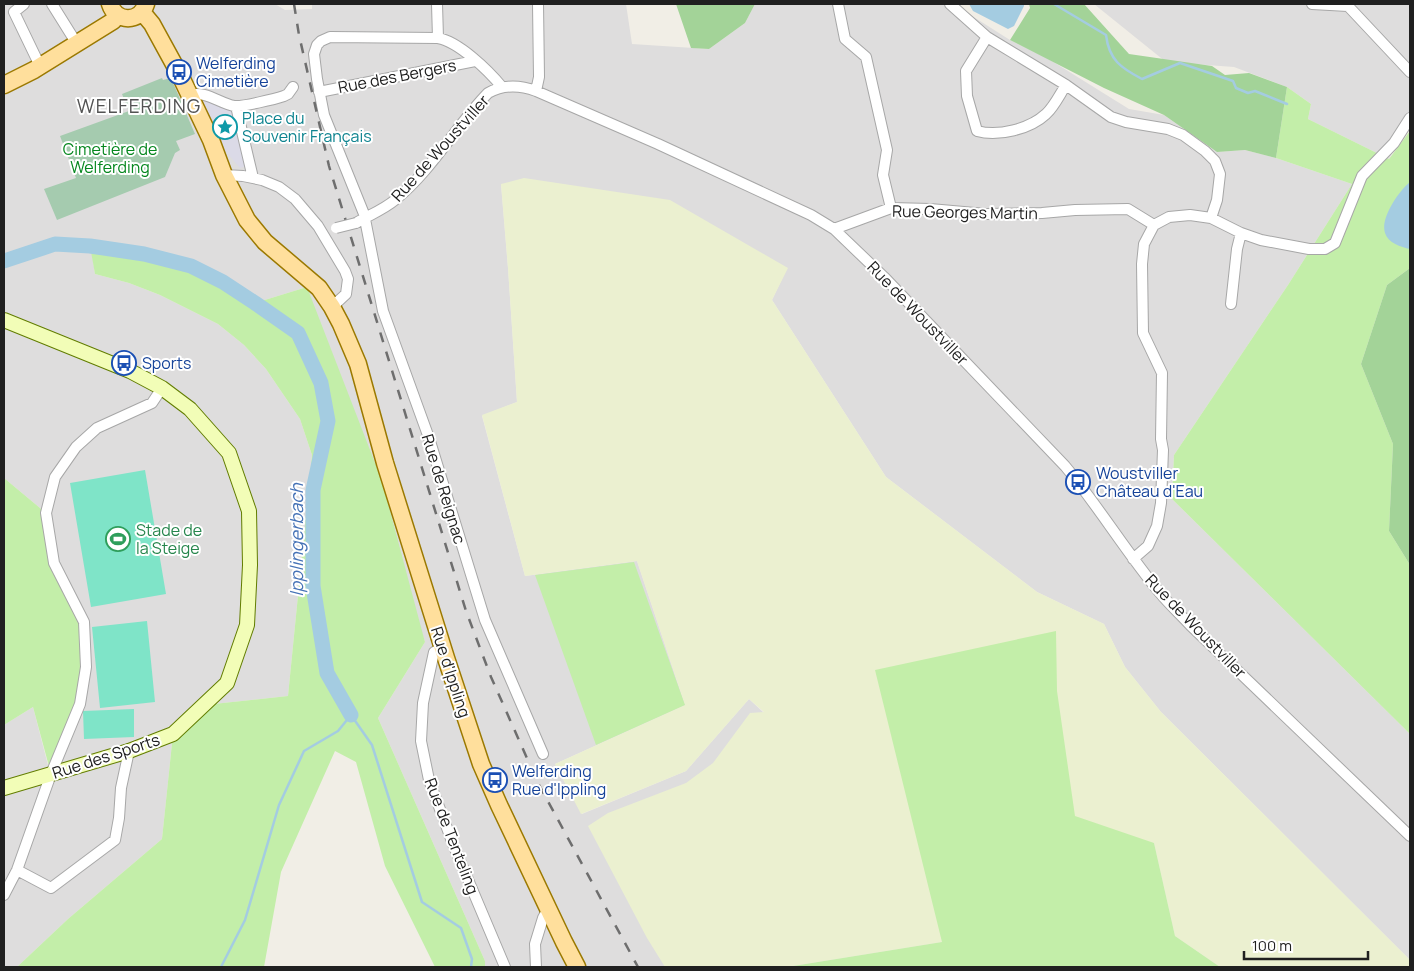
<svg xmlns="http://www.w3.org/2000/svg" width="1414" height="971" viewBox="0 0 1414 971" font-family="Manrope,sans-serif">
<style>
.residential{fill:#dedddd}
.farmland{fill:#ebf0d0}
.grass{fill:#c3eea9}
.forest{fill:#a3d398}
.cemetery{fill:#a5cbaf}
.pitch{fill:#7fe4c8}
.plaza{fill:#dbdae7}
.water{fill:#a4cce1}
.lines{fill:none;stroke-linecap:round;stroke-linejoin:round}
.stream{stroke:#a4cce1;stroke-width:2.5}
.river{stroke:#a4cce1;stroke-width:15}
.street-casing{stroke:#a7a7a7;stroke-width:12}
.secondary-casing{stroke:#627d00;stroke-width:16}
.primary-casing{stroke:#9b7900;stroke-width:19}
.street{stroke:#fff;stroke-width:10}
.secondary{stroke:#f2fdb7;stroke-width:14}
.primary{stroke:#ffdf9c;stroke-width:16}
.rail{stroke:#6e6e6e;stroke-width:2.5;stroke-dasharray:10 10;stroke-linecap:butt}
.street-bridge-casing{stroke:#a7a7a7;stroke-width:12;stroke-linecap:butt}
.street-bridge{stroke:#fff;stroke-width:10}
.labels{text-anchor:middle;stroke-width:4;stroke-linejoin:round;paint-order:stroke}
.transit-label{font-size:16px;fill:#164399;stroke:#fff;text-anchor:start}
.street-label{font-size:16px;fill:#202020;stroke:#fff}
.culture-label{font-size:16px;fill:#0d838f;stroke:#fff;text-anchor:start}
.park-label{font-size:16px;fill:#05871e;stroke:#fff}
.leisure-label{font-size:16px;fill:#27864d;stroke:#fff;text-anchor:start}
.water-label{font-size:18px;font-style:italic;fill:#4572b6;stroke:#fff}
.quarter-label{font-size:19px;letter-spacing:1px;fill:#535353;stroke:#fff}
</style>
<rect width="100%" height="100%" fill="#f1eee6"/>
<!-- residential -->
<path class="residential" d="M4 4H275L285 10 312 9V4H626L632 44 709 49 745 23 755 4H961V9L1010 40 1047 58 1129 109 1164 115 1217 152 1245 150 1276 158 1352 184 1288 285 1174 455 1172 499 1410 734V960L1161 712 1125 667 1104 624 1037 592 886 477 772 300 787 268 501 184 508 268 517 402 482 416 525 576 637 561 685 705 555 764 582 814 686 771 749 699 764 713 715 959 707 967H485V961L378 718 425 642 307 287 255 303 223 282 191 266 91 246 95 274 129 283 160 295 218 324 244 345 266 369 300 419 312 455 288 696 204 705 173 734 162 839 68 919 17 967H4V725L33 707 50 773 54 563 46 513 4 478Z
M1094 4H1410V117L1389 159 1308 119 1311 104 1287 87 1234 67 1166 62Z"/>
<!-- farmland -->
<path class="farmland" d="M524 178 670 200 788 268 772 300 886 477 1037 592 1104 624 1125 667 1161 712 1410 960V967H1220L1175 936 1154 843 942 942 787 967H665L647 938 588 826 608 813 686 783 713 763 750 713 764 712 749 699 686 771 581 814 555 764 685 705 637 561 525 576 482 415 517 402 508 268 501 184Z"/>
<!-- grass -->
<path class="grass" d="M1287 87 1311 104 1308 119 1389 159 1410 131V268L1387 285 1361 364 1393 444 1389 531 1410 565V734L1172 499 1174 455 1288 285 1352 184 1276 158Z
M90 246 144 254 191 266 223 282 255 303 307 287 382 481 425 642 378 718 485 961V967H435L385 866 356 762 335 751 281 872 264 967H17L68 919 162 839 173 734 204 705 288 696 312 455 300 419 266 369 244 345 218 324 160 295 129 283 95 274Z
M4 478 46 513 54 563 84 622 80 704 51 774 33 707 4 725Z
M634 562 685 705 596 745 535 575Z
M1056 631 1057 691 1075 816 1154 843 1175 936 1220 967H787L942 942 875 670Z"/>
<!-- forest -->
<path class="forest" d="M676 4H755L745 23 709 49 691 48Z
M1029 4H1084L1129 54 1212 66 1225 75 1249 73 1287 87 1276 158 1245 150 1217 152 1164 115 1104 88 1010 40 1030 8Z
M1410 268V565L1389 531 1393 444 1361 364 1387 285Z"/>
<!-- cemetery -->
<path class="cemetery" d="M162 78 163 80 171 78 195 134 176 141 180 150 175 153 165 177 57 220 44 189 76 178 60 136 129 111 122 94Z"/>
<!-- pitch -->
<path class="pitch" d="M145 470 166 594 91 607 70 483Z
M147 621 155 702 100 708 92 627Z
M134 709V737L84 739 83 711Z"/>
<!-- plaza -->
<path class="plaza" d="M203 101 233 109 246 166 240 168 221 146Z"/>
<!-- water -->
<path class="water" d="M969 4H1024V6L1014 26 1008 29 973 11Z
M1410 182V249C1401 247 1388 243 1385 233 1380 218 1399 191 1410 182Z"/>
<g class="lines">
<!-- stream -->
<path class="stream" d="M1054 4 1106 35C1109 60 1121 68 1142 79L1180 63 1233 81 1236 88 1248 93 1255 91 1287 104
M221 967 245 920 279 805 304 751 338 731 351 715 372 745 422 902 461 928 472 959 471 967"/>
<!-- river -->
<path class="river" d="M4 261 55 244 90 246 144 254 191 266 223 282 255 303 298 333 321 383 328 421 313 490V586L327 673 351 715"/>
<defs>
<path id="street" d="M24 4 14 12 40 66
M52 4 77 44
M437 4 438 38
M838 4 845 39 866 57 887 150 883 175 891 208
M950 4 987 37 1066 85 1111 117 1126 122 1168 129 1183 135 1205 151 1215 161 1220 174 1217 200 1211 218
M1312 4 1348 6 1410 72
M987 37 966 71 967 96 977 131C998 137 1030 129 1046 114 1054 107 1060 94 1066 85
M502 87C488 70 459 42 438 38L330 37 321 41 317 45 314 54 317 79 324 115 364 214 383 311 429 438 485 620 543 754
M536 91 539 77 538 4
M319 92 475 61
M189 95C205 90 219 103 234 106 242 107 275 99 284 96L288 94 293 87
M236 106 253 178
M224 175 243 176 262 180 279 187 295 199 318 226 345 271 348 279 346 294 332 307
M356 223C369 215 383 210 395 200 432 170 456 126 488 93 504 84 520 85 536 91L658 144 811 215 834 229 884 277 1065 466C1099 507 1126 552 1160 593 1169 604 1181 615 1191 626L1410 836
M834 229 891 208 930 209 986 214 1042 213 1075 210 1128 209 1154 225
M1231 304 1237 249 1241 233
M1133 559 1148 546 1157 526 1161 503 1163 450 1161 439 1162 373 1143 333 1142 264 1144 244 1154 225 1169 217 1190 215 1211 218 1241 233 1261 240 1309 249H1325L1335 243 1362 176 1394 143 1410 118
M443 647 434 652 423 703 421 741 429 780 453 844 505 967
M17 870 51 888 115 840 119 818 121 788 129 751
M4 895 17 870 51 774 80 704 86 667 84 622 54 563 46 513 55 477 76 447 97 428 152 403 162 388
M536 967 535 944 543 918 548 909"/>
<path id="secondary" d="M4 320 130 371 162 388 190 409 229 453 249 511 250 565 247 625 227 683 173 734 129 751 4 788"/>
<path id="primary" d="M110 4C116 23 140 23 146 4
M142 12 152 24 181 77 211 140 224 175 247 220 265 242 319 288 332 307 341 324 358 364 385 463 446 658 481 764 499 805 564 942 577 967
M4 85 34 70 113 21 117 15"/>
</defs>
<!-- street casing -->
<use href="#street" class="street-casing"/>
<!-- secondary casing -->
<use href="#secondary" class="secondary-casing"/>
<!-- primary casing -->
<use href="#primary" class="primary-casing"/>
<!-- street -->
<use href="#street" class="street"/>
<!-- secondary -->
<use href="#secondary" class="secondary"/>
<!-- primary -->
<use href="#primary" class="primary"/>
<!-- rail -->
<path class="rail" d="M294 4 299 35 329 166 466 611 491 677 538 783 638 967"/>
<defs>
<path id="street-bridge" d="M336 228 356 223"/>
</defs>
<!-- street-bridge casing -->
<use href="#street-bridge" class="street-bridge-casing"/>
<!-- street-bridge -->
<use href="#street-bridge" class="street-bridge"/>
</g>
<!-- icons -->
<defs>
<symbol id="bus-ring" viewBox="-11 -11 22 22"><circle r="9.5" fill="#fff" stroke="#1a4fb4" stroke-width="1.5"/><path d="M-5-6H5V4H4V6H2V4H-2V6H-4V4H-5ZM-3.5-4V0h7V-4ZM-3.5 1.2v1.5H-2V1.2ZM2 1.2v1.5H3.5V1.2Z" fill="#1a4fb4"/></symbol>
<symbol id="sight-ring" viewBox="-11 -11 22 22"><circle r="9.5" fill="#fff" stroke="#0f9aa8" stroke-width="1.5"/><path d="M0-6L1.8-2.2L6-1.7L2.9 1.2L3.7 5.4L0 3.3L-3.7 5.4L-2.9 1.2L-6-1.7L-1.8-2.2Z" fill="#0f9aa8"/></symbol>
<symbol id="stadium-ring" viewBox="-11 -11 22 22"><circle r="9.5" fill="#fff" stroke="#2e9e5b" stroke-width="1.5"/><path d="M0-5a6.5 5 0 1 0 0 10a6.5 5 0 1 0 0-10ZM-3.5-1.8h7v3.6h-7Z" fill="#2e9e5b"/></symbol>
</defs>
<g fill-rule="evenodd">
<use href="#bus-ring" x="165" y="58" width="28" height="28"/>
<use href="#sight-ring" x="211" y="113" width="28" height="28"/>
<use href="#bus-ring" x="110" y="349" width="28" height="28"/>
<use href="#bus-ring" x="1064" y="468" width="28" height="28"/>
<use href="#stadium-ring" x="104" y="525" width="28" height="28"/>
<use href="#bus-ring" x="481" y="766" width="28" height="28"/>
</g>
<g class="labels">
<!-- transit labels -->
<g class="transit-label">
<text x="196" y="69">Welferding<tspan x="196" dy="18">Cimetière</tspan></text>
<text x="142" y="369">Sports</text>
<text x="1096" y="479">Woustviller<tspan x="1096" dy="18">Château d'Eau</tspan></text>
<text x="512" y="777">Welferding<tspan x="512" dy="18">Rue d'Ippling</tspan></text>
</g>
<!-- street labels -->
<g class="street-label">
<text transform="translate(397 76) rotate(-11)" y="6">Rue des Bergers</text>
<text transform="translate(440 148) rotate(-48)" y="6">Rue de Woustviller</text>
<text transform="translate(965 212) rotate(1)" y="6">Rue Georges Martin</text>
<text transform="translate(918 313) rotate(46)" y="6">Rue de Woustviller</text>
<text transform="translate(444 489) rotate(73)" y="6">Rue de Reignac</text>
<text transform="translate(1196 626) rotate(46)" y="6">Rue de Woustviller</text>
<text transform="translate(451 672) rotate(72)" y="6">Rue d'Ippling</text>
<text transform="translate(106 756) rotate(-18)" y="6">Rue des Sports</text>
<text transform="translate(452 836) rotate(69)" y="6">Rue de Tenteling</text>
</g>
<!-- culture labels -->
<g class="culture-label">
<text x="242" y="124">Place du<tspan x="242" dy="18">Souvenir Français</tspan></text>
</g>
<!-- park labels -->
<g class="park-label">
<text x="110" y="155">Cimetière de<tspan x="110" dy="18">Welferding</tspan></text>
</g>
<!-- leisure labels -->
<g class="leisure-label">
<text x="136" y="536">Stade de<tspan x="136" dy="18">la Steige</tspan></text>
</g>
<!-- water labels -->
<g class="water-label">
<text transform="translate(297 540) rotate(-90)" y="6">Ipplingerbach</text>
</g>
<!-- quarter labels -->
<g class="quarter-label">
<text x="139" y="113">WELFERDING</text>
</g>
</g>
<!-- border -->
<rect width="1414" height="971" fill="none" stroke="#202020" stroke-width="10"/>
<!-- scale -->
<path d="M1244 951v8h124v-8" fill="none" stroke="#202020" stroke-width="2.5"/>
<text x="1252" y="951" font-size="15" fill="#202020" stroke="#ffffff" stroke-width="4" paint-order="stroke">100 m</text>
</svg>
